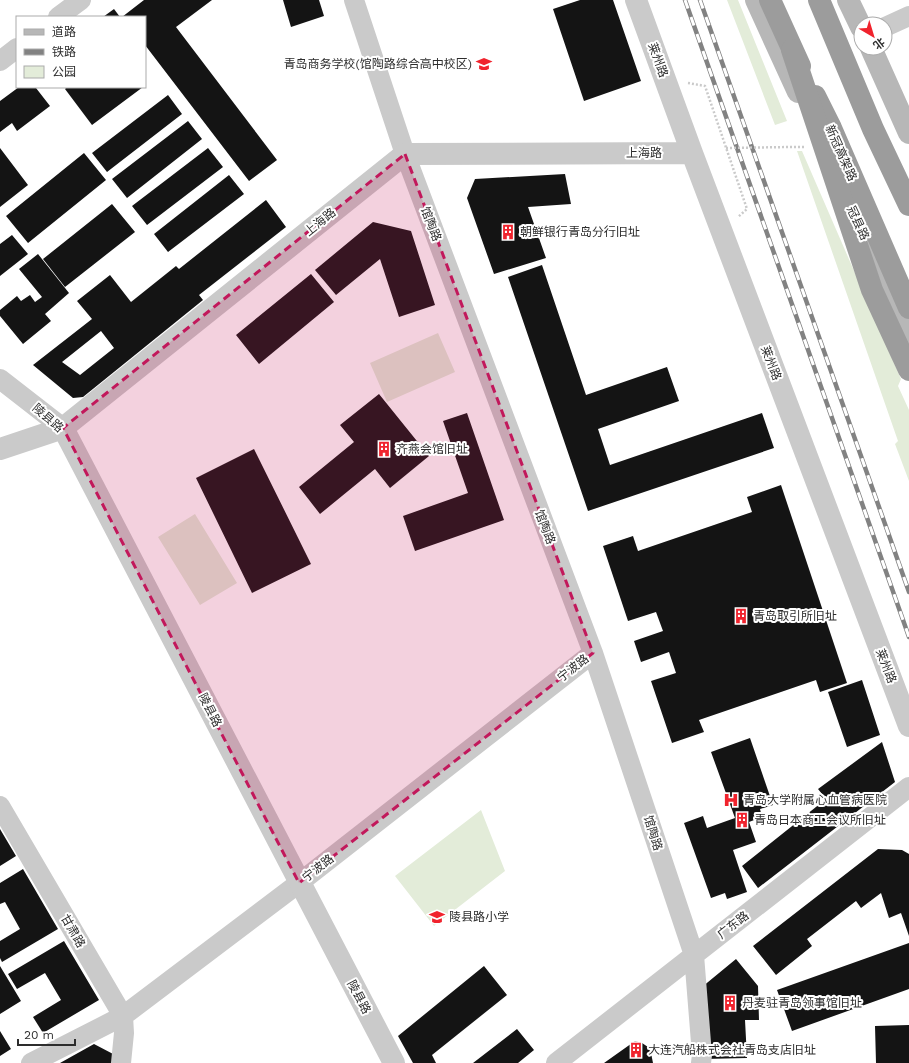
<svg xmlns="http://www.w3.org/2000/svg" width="909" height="1063" viewBox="0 0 909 1063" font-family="'Work Sans','Noto Sans SC',sans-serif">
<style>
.green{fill:#e3ecd9}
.building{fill:#141414;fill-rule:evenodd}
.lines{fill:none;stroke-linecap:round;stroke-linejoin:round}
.path{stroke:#cacaca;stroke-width:2.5;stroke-dasharray:2 2;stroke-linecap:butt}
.minor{stroke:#cacaca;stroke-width:20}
.tertiary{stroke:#cacaca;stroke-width:22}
.secondary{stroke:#b7b7b7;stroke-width:22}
.trunk{stroke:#9c9c9c;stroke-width:22}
.rail-casing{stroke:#828282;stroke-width:4.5}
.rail{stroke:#fff;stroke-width:3;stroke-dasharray:9;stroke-linecap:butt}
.path-bridge{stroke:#cacaca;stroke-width:2.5;stroke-dasharray:2 2;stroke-linecap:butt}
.trunk-bridge{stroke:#9c9c9c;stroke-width:22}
.marked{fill:#c2185b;fill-opacity:0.2;stroke:#c2185b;stroke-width:3;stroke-dasharray:8 5;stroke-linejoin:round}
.labels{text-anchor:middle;stroke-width:4;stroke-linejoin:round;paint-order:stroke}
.street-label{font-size:12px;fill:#2d2d2d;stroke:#fff}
.poi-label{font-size:12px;fill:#2d2d2d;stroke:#fff;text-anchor:start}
</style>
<rect width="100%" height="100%" fill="#fff"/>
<!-- green -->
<path class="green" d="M727 0H738L787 121 775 125Z
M797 151H802L901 379 898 386 909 410V481L895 444 898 441Z
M438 333 455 372 387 402 370 363Z
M195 514 237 583 200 605 158 537Z
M481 810 505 871 434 926 395 876Z"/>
<!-- building -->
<path class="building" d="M144 0H212L176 27 277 160 249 181 145 45V17H122Z
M283 0H319L324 16 291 27Z
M580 0H613L641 81 584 101 553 9Z
M114 9 120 17H103Z
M19 87H37L36 88 50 106 17 131 12 123 0 132V101Z
M67 87H143L92 125 65 89Z
M168 95 182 114 107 172 92 153Z
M188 121 202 139 127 198 112 179Z
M0 148 28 185 0 207Z
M208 148 223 167 147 225 132 206Z
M84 153 106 180 28 243 6 216Z
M565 174 571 204 528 207 546 258 494 274 467 198 475 179Z
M229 175 244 194 168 252 154 234Z
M266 200 286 227 199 295 203 300 83 397 73 398 33 365 92 319 77 301 110 275 131 302 176 266 179 269ZM101 331 114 348 80 375 62 362Z
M112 204 135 232 65 287 43 259Z
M373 222 411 231 435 305 399 317 380 259 336 295 315 270Z
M12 235 28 254 0 276V244Z
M38 254 69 293 45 314 51 321 23 344 0 316V310L17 296 21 301 30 295 35 302 42 297 19 269Z
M542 265 586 395 667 367 679 401 598 429 610 465 762 413 774 448 588 511 508 277Z
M311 274 334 302 259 364 236 335Z
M379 394 429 456 390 488 375 469 320 514 299 487 354 442 340 425Z
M467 413 504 520 415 551 403 516 468 493 443 421Z
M254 449 311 564 252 593 196 478Z
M781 485 847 683 820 692 816 680 699 720 704 732 672 743 651 681 676 673 669 652 641 662 634 641 663 631 656 612 628 621 603 546 633 536 638 551 752 512 747 497Z
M862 680 880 735 847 747 828 692Z
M750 738 773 805 760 809 762 817 749 822 756 842 733 850 747 892 727 899 725 893 711 898 684 823 703 816 707 828 735 818 711 752Z
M882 742 895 782 758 888 742 866 826 799 818 789Z
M0 829 16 856 0 866Z
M878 849 902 850 909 854V936L901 913 889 918 881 893 861 908 856 901 807 939 812 946 776 975 753 946Z
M23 869 58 929 2 962 0 958V941L20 929 5 902 0 904V883Z
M64 941 99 1000 43 1033 33 1017 61 1000 45 973 17 989 8 974Z
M909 943V989L792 1031 777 990Z
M736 959 758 986 759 1020H745L747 1058 704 1059 702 987Z
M0 966 21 1001 0 1014Z
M484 966 507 995 432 1055 436 1063H413L398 1036Z
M909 1025V1063H876L875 1026Z
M517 1029 534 1050 518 1063H473Z
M0 1031 11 1049 0 1056Z
M635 1041 642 1043 648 1047 651 1053 653 1063H604Z
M94 1044 115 1055V1063H60Z"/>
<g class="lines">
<!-- path -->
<path class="path" d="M688 83 705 86 747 209 738 217
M790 147H804"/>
<!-- minor -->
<path class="minor" d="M354 0 405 154 593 653 694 955 702 1055 701 1063
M58 17 81 0
M885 27 909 16
M0 61 17 48
M0 379 63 428
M0 806 123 1016 124 1033 121 1063
M31 1063 123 1016 299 883 593 653
M556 1063 909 787"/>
<!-- tertiary -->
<path class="tertiary" d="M636 0 692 153 909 726
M63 428 394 1063
M0 449 63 428 405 154 692 153"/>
<!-- secondary -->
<path class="secondary" d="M756 0 798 92
M848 0 861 27
M871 48 909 133
M857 221 909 337"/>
<!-- trunk -->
<path class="trunk" d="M770 0 800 66
M819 0 873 129 909 205
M815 96 831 128 909 308"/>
<defs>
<path id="rail" d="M685 0 909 637
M700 0 909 592"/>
</defs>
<!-- rail casing -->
<use href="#rail" class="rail-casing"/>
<!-- rail -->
<use href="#rail" class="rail"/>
<!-- path-bridge -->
<path class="path-bridge" d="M726 148 790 147"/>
<!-- trunk-bridge -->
<path class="trunk-bridge" d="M792 50 872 290 909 370"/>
</g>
<!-- marked area -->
<path class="marked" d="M405 154 593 653 299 883 63 428Z"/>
<!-- icons -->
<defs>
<symbol id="school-bare" viewBox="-9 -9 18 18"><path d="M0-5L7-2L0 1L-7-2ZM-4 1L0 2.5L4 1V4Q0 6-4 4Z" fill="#f0232d" stroke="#fff" stroke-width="2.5" paint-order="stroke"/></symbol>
<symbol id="building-bare" viewBox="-9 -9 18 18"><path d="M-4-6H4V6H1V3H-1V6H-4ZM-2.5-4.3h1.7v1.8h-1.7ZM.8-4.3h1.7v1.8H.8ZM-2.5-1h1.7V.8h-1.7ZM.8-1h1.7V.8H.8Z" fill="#f0232d" stroke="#fff" stroke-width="2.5" paint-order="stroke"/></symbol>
<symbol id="hospital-bare" viewBox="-9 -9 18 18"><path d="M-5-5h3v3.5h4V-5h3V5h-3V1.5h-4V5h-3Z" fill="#f0232d" stroke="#fff" stroke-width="2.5" paint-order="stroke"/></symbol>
</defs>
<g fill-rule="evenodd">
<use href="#school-bare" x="473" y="53" width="22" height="22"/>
<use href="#building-bare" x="497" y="221" width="22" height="22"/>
<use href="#building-bare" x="373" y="438" width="22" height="22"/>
<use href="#building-bare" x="730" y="605" width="22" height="22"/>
<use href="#hospital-bare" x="720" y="789" width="22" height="22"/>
<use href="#building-bare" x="731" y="809" width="22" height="22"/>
<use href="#school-bare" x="426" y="906" width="22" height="22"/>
<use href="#building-bare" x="719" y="992" width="22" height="22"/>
<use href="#building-bare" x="625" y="1039" width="22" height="22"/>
</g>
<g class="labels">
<!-- street labels -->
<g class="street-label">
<text transform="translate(658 60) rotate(70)" y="4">莱州路</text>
<text x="644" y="157">上海路</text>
<text transform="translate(841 153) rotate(66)" y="4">新冠高架路</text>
<text transform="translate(320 222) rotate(-39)" y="4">上海路</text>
<text transform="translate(858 223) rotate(65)" y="4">冠县路</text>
<text transform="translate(431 224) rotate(69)" y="4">馆陶路</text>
<text transform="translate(771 363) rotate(69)" y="4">莱州路</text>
<text transform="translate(48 418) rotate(41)" y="4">陵县路</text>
<text transform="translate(545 527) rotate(69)" y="4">馆陶路</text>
<text transform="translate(886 666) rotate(69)" y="4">莱州路</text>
<text transform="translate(573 668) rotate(-38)" y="4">宁波路</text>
<text transform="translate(210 710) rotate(63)" y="4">陵县路</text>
<text transform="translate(653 833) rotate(72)" y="4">馆陶路</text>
<text transform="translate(318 868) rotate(-38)" y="4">宁波路</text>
<text transform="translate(733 925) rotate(-38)" y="4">广东路</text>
<text transform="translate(73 931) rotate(60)" y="4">甘肃路</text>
<text transform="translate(359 997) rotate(62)" y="4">陵县路</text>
</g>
<!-- poi labels -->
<g class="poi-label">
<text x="472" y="68" text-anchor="end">青岛商务学校(馆陶路综合高中校区)</text>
<text x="520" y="236">朝鲜银行青岛分行旧址</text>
<text x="396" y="453">齐燕会馆旧址</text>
<text x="753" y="620">青岛取引所旧址</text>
<text x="743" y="804">青岛大学附属心血管病医院</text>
<text x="754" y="824">青岛日本商工会议所旧址</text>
<text x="449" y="921">陵县路小学</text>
<text x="742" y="1007">丹麦驻青岛领事馆旧址</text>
<text x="648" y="1054">大连汽船株式会社青岛支店旧址</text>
</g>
</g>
<!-- legend -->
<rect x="16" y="16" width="130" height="72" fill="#ffffff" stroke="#ababab"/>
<rect x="24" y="29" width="20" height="6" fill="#b7b7b7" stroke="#ababab"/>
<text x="52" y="36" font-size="12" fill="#2d2d2d">道路</text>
<rect x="24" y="49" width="20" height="6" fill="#828282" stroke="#ababab"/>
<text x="52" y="56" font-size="12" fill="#2d2d2d">铁路</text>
<rect x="24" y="66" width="20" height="12" fill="#e3ecd9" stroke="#ababab"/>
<text x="52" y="76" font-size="12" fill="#2d2d2d">公园</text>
<!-- north arrow -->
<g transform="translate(873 36) rotate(142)"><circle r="19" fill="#ffffff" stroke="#ababab"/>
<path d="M0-3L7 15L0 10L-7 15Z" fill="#f0232d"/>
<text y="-6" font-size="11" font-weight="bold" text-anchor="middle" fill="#2d2d2d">北</text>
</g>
<!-- scale -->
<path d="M18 1039v6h57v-6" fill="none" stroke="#2d2d2d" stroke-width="2"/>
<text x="24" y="1039" font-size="12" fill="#2d2d2d" stroke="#ffffff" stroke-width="3" paint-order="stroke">20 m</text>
</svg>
